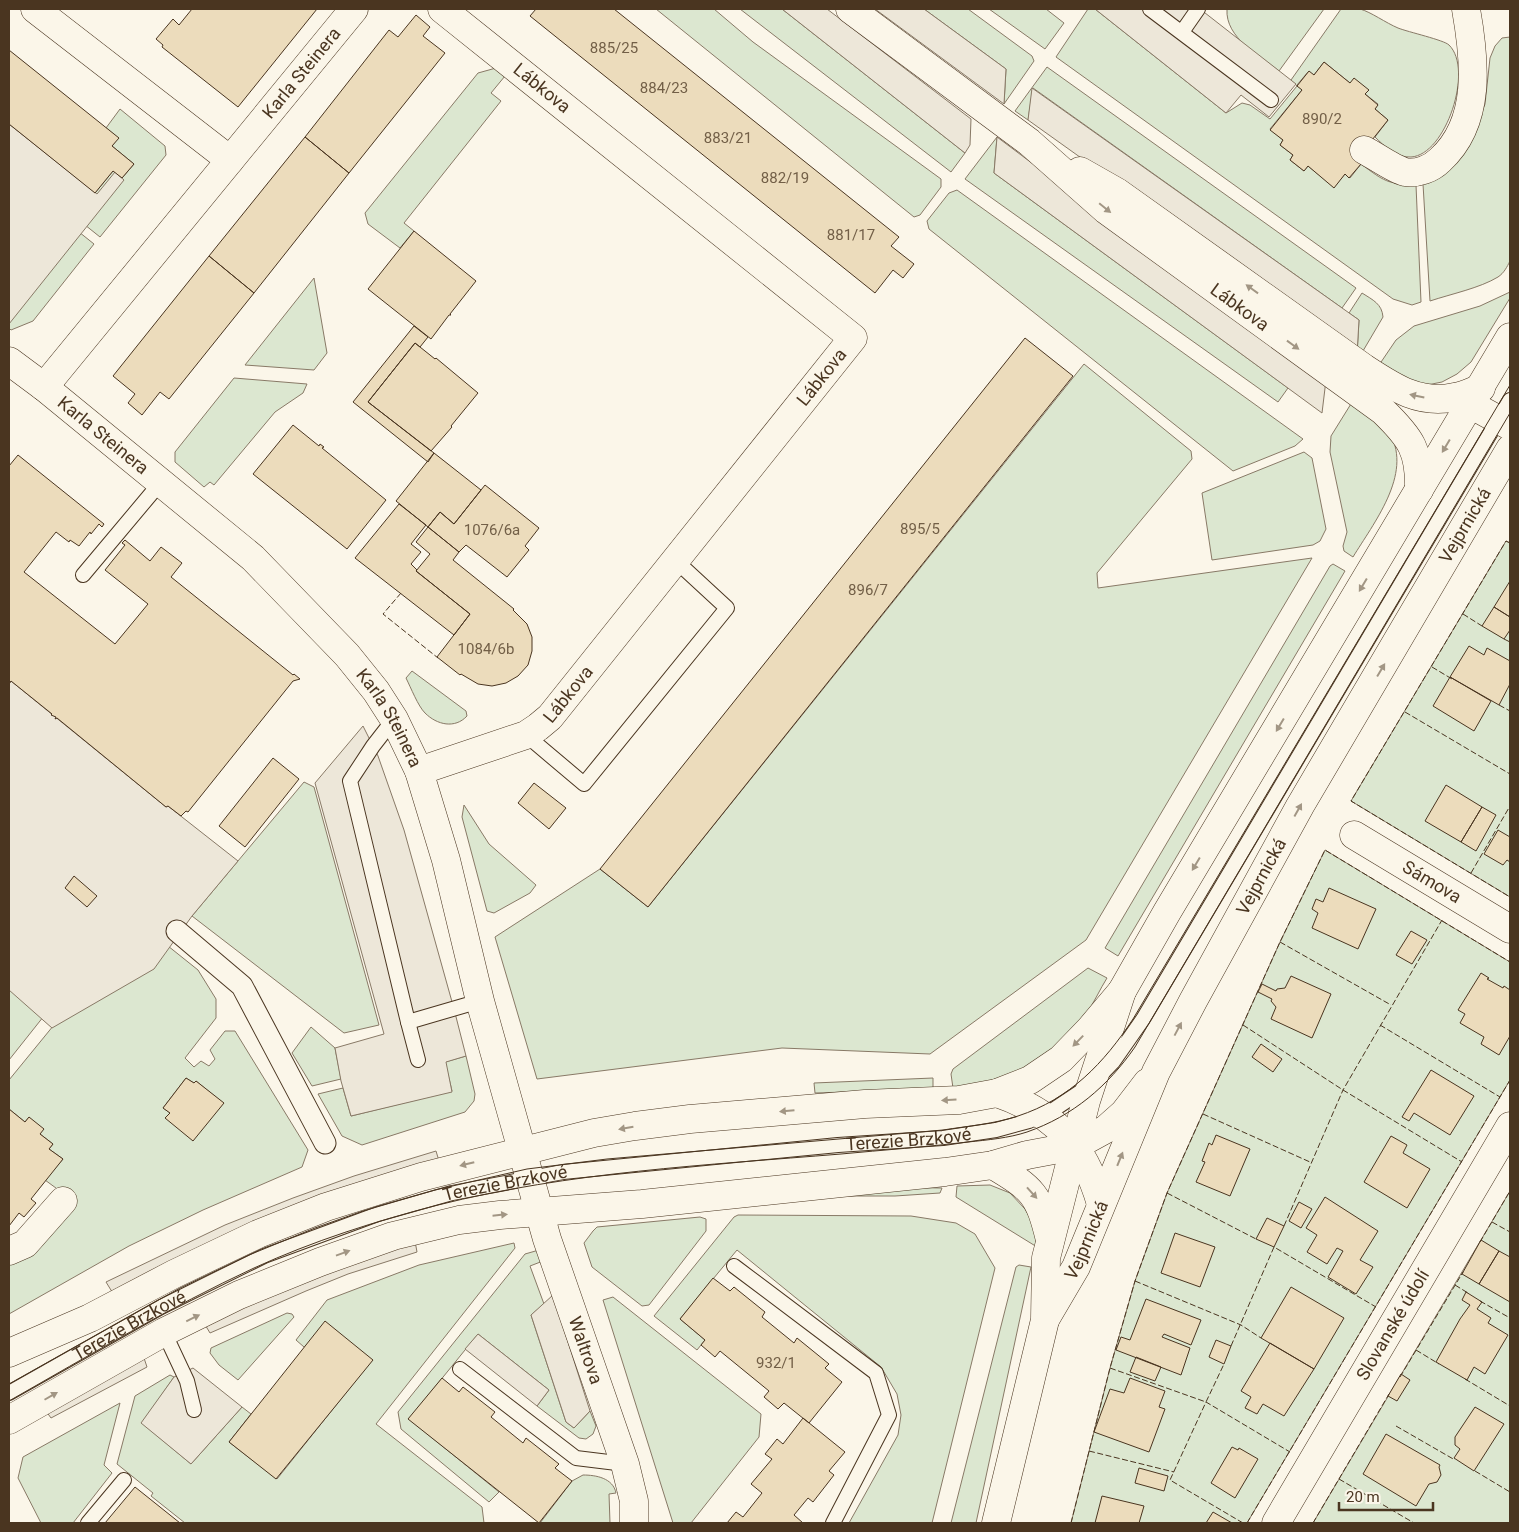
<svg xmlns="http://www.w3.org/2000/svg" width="1519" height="1532" viewBox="0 0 1519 1532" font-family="Roboto,sans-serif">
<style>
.green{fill:#dce7d0;stroke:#887966;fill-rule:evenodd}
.parking{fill:#ede7d9;stroke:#887966}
.building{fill:#ecdcbc;stroke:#4a3520}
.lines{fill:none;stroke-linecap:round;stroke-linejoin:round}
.service-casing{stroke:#4a3520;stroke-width:16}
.pedestrian-casing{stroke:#4a3520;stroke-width:23}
.minor-casing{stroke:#4a3520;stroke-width:29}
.tertiary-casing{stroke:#4a3520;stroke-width:29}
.secondary-casing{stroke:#4a3520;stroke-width:29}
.service{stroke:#fbf6e9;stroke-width:14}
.pedestrian{stroke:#fbf6e9;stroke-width:21}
.minor{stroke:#fbf6e9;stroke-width:28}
.tertiary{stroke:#fbf6e9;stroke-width:28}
.secondary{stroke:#fbf6e9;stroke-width:28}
.tram{stroke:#4a3520;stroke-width:1}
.fence{stroke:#4a3520;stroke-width:1;stroke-dasharray:6 2.5;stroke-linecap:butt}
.oneway{fill:#a29684}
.labels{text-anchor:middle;stroke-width:4;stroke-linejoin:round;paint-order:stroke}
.number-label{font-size:15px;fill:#725f47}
.street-label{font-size:18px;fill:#4a3520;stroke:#fbf6e9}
</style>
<rect width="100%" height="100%" fill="#fbf6e9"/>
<!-- green -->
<path class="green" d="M656 9H714L753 42 941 179V187L920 215 914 217Z
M740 9H782L965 153 951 172Z
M924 9H968L1032 56 1034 61 1004 104 1006 69Z
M989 9H1046L1064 23 1045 49Z
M1088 9H1095L1226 113 1242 103 1250 105 1270 119 1297 86 1291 80 1341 9C1347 9 1355 7 1360 9 1371 12 1386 23 1398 28 1408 32 1444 40 1449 45 1474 69 1446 155 1411 157 1397 158 1384 146 1375 137L1388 120 1375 109 1378 104 1365 94 1369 90 1350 83 1324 62 1314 75 1308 72 1297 85 1302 90 1270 129 1283 140 1280 145 1293 155 1290 160 1304 171 1308 166 1334 187 1345 174 1350 178 1361 164C1384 181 1387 184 1416 185L1421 302 1412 305 1393 299 1056 57Z
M1227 9H1324L1279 71C1260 56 1225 38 1227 9Z
M1510 37V261C1507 267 1504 273 1498 277 1480 288 1451 294 1430 301L1423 184 1474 134 1485 104 1490 58 1495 46 1502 38Z
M1047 67 1356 288 1342 308 1033 88 1028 120 1015 111Z
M496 68 505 76 491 93 501 101 404 223 414 231 400 248 368 224 365 213 478 73Z
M120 109 165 146 166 155 100 237 9 164V124L95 193 113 171 122 178 134 164 112 146 118 138 106 128Z
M997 137 994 173 1288 388 1278 402 965 179Z
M9 176 94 244 33 321 11 330 9 328Z
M957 190 1303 439 1295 446 1233 471 929 229 927 221 949 193Z
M314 278 327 353 314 370 245 365Z
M1510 292V298L1471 362 1457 374 1442 382 1422 386 1377 368 1396 340 1414 326 1480 306Z
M1362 293C1373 300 1382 304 1383 317L1360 356 1357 355 1359 320 1349 313Z
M1084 364 1191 451 1192 459 1097 573 1098 588 1312 558 1086 940 930 1054 782 1048 537 1079 495 937 600 869 648 907Z
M234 378 307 384 303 393 275 412 214 485 210 482 204 487 175 462V452Z
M1354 399C1363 407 1384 424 1390 434 1413 474 1373 524 1353 557L1344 551 1343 546 1347 532 1330 452 1331 436Z
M1304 452 1312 458 1326 529 1320 541 1313 545 1212 560 1202 493Z
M1506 541 1510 543V897L1351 801Z
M1333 564 1345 571 1118 956 1105 948 1330 566Z
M412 671 466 711 467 716C455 729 437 725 425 713 418 706 411 688 406 678Z
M304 782 314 787 379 1025 344 1033 192 916Z
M464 805 489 844 536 885 530 893 494 913 487 911 462 817Z
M1325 850 1510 962V1080L1247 1523H1071L1110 1368 1135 1281 1167 1193 1280 942Z
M113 929 9 1060V956Z
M125 938 168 946 198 970 216 999V1018L185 1058 194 1067 201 1061 209 1066 215 1059 210 1050 225 1031H235L308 1150 302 1167 203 1210 129 1246 9 1314V1261L75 1202 45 1180 63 1159 49 1149 53 1144 40 1134 29 1117 25 1122 9 1109V1080ZM186 1078 194 1083 196 1081 223 1103 170 1113 163 1108Z
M1088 968 1107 978C1100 989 1094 1003 1086 1014 1059 1048 1023 1075 980 1085 971 1086 962 1087 953 1088L951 1074 953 1069Z
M311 1027 335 1048 341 1079 312 1086 292 1053Z
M466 1056 475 1094 474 1101 465 1112 362 1145 342 1136 318 1094 343 1088 351 1116 452 1091 445 1062Z
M933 1078V1089L815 1093 814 1083Z
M990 1185 1010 1193 1025 1209 1035 1227 1037 1247 956 1197 957 1186Z
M814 1186 942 1188 940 1193 895 1196H814Z
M1510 1191V1523H1313Z
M738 1215 911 1216 956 1223 975 1234 995 1268 932 1523H849L898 1435 901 1415 897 1394 881 1367 737 1250 680 1319 705 1340 697 1350 654 1316 734 1217Z
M700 1217 706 1219V1231L649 1305 642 1306 592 1267 584 1243 593 1231 597 1227Z
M514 1243 515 1248 376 1424 482 1507 484 1523H185L151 1496 153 1493 117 1464 135 1396 170 1375 174 1377 142 1423 191 1464 242 1407 251 1414 229 1442 277 1479 372 1360 304 1347 296 1340 327 1300 419 1265Z
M539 1250 543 1261 530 1266 544 1304 531 1315 566 1422 574 1428 590 1411 596 1426 593 1434 586 1439 579 1438 537 1406 549 1390 478 1334 409 1419 499 1492 489 1502 401 1429 398 1412 525 1254Z
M1019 1265 1031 1267 976 1523H951L1016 1267Z
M613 1297 761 1414 759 1437 691 1523H673L603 1300Z
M287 1313 292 1314 294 1317 238 1380 219 1365 210 1353 211 1348Z
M120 1403 104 1465 112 1473 73 1523H41L18 1478 23 1457Z
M583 1475C596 1475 613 1478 616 1493L609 1494 610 1523H540L572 1481Z"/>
<!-- parking -->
<path class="parking" d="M782 9H827L971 119 970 145 965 153Z
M875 9H924L1006 69 1004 104Z
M1095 9H1200L1296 84 1269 117 1241 95 1226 113Z
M1032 88 1359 320 1357 355 1028 120Z
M9 124 97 194 115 172 124 180 9 324Z
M997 137 1160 259 1326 380 1322 413 994 173Z
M11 681 166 807 168 806 238 861 192 916 154 969 52 1028 9 990V684Z
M363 726 378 756 404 830 454 1009 466 1056 446 1062 452 1092 351 1116 341 1081 335 1048 384 1034 315 783Z
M436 1151 439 1161 114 1295 106 1282 225 1225 293 1198 354 1176Z
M415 1241 417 1252 348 1274 306 1291 210 1333 204 1323 276 1288Z
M553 1295 590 1411 574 1428 566 1422 531 1315Z
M478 1334 549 1390 537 1406 465 1349Z
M143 1355 147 1367 51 1418 46 1411Z
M193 1368 242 1407 191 1464 141 1423 174 1377Z"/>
<!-- building -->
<path class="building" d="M192 9H317L238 107 162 47 163 45 156 39 173 19 179 25Z
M536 9H614L899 237 891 246 914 264 903 278 893 270 875 293 530 16Z
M416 15 430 27 423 36 445 53 349 173 305 137 389 30 398 37Z
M9 50 119 138 112 146 134 164 122 178 113 171 95 193 9 124Z
M1324 62 1350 83 1354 78 1369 90 1365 94 1378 105 1375 109 1388 120 1356 160 1361 164 1349 178 1345 174 1334 188 1308 166 1304 171 1290 160 1293 155 1280 145 1283 140 1270 130 1302 90 1297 86 1309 71 1314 75Z
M305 137 349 173 254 293 209 256Z
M414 231 476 281 450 314 451 315H449L431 339 368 289Z
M209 256 254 293 169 399 160 392 142 415 128 403 135 394 113 376Z
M414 326 428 337 420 347 415 343 368 402 434 453 428 462 353 402Z
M1025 338 1073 376 648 907 600 869Z
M415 343 435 359 436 358 478 393 451 426 452 427 431 451 368 402Z
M293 425 319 446 320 444 324 447 322 448 386 500 347 549 253 474Z
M434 453 481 490 454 524 440 512 428 527 396 501Z
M18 455 104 524 102 527 99 524 91 534 90 532 79 546 70 540 69 542 56 532 24 572 115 644 148 604 105 570 125 545 122 543 125 540 150 561 161 547 182 563 171 577 293 675 294 674 300 679 293 681 188 812 186 811 181 816 168 806 166 807 57 718 55 719 56 717 51 715 52 714 11 681 9 684V466Z
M485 485 539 528 525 546 529 550 507 577 466 545 459 552 428 527 440 512 454 524Z
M399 504 426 525 411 544 421 552 411 564 417 570 416 571 470 614 454 635 355 558Z
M428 527 459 552 453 560 514 609 513 610 527 624 532 637V651L528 665 518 676 506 683 492 686 478 684 461 674 460 675 437 657 470 614 416 571 430 554 416 542Z
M1510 581V617L1494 607Z
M1494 607 1510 617V630L1504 639 1482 626Z
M1469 646 1484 655 1487 648 1510 661V684L1499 705 1450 677Z
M1450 677 1491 701 1474 731 1433 706Z
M273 758 299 779 245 847 219 826Z
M534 783 566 808 549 829 518 803Z
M1446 785 1482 807 1461 842 1425 821Z
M1482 807 1496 815 1476 851 1461 842Z
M1498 830 1510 837V862L1507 860 1503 865 1484 854Z
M74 876 97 896 87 907 65 888Z
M1329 888 1376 909 1358 949 1312 928 1318 913 1312 909 1316 899 1323 902Z
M1411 931 1427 940 1412 964 1396 955Z
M1481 973 1489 978 1487 979 1503 988 1504 986 1510 990V1036L1499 1055 1481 1044 1484 1037 1460 1023 1465 1014 1458 1010Z
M1291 976 1331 994 1312 1038 1271 1019 1276 1007 1271 1001 1272 999 1258 992 1262 984 1276 991 1277 989 1285 988Z
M1261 1044 1282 1059 1273 1072 1252 1057Z
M1431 1070 1474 1096 1450 1135 1414 1113 1409 1121 1402 1117Z
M186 1078 194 1083 196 1081 224 1103 193 1141 165 1118 170 1113 163 1108Z
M9 1109 25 1122 29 1117 44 1129 40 1134 53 1144 49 1149 63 1159 31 1199 36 1203 24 1217 19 1213 9 1226Z
M1216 1135 1250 1149 1230 1196 1196 1182 1205 1162 1202 1161 1209 1143 1212 1145Z
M1391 1136 1407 1145 1403 1153 1430 1169 1407 1208 1364 1182Z
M1325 1197 1378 1231 1360 1260 1373 1267 1356 1294 1328 1277 1343 1251 1337 1248 1327 1264 1307 1252 1317 1235 1306 1228Z
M1299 1202 1312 1209 1301 1228 1289 1221Z
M1267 1218 1284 1226 1274 1247 1256 1239Z
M1175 1233 1215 1247 1200 1287 1161 1273Z
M1481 1240 1499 1251 1479 1284 1462 1274Z
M1499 1251 1510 1257V1302L1479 1284Z
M713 1278 730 1291 734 1287 765 1312 762 1317 794 1343 797 1338 829 1364 825 1368 842 1382 809 1423 784 1403 778 1409 764 1397 769 1391 720 1351 715 1357 701 1345 705 1340 680 1319Z
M1291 1287 1344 1318 1314 1369 1261 1338Z
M1466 1292 1482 1302 1477 1309 1491 1318 1488 1323 1508 1335 1485 1374 1474 1367 1467 1380 1436 1362 1460 1319 1470 1305 1462 1300Z
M1146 1299 1201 1320 1191 1345 1164 1334 1162 1337 1190 1348 1181 1375 1116 1350 1121 1337 1130 1340Z
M325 1321 373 1360 276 1479 229 1442Z
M1216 1340 1231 1346 1224 1364 1209 1357Z
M1270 1343 1314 1369 1284 1416 1263 1404 1257 1414 1245 1408 1251 1397 1241 1391Z
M1136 1357 1161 1367 1155 1381 1130 1372Z
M1401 1374 1410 1380 1397 1401 1388 1396Z
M442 1378 459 1392 463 1387 495 1412 491 1417 523 1443 526 1438 559 1464 555 1468 572 1481 539 1523 408 1419Z
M1130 1378 1165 1391 1159 1407 1165 1409 1149 1452 1094 1432 1110 1389 1124 1393Z
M1475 1407 1504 1424 1474 1471 1454 1458 1460 1449 1455 1445V1437Z
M803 1418 845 1452 829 1471 834 1475 813 1502 808 1498 794 1515 803 1523H727L736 1512 743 1517 762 1493 751 1484 772 1459 765 1454 777 1439 783 1444Z
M1386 1434 1440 1465 1439 1467 1441 1475 1437 1482 1429 1484 1416 1506 1363 1474Z
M1232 1447 1238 1450 1239 1448 1258 1459 1235 1498 1211 1483Z
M1139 1468 1168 1476 1164 1491 1135 1483Z
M135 1487 180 1523H105Z
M1102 1496 1144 1506 1139 1523H1095Z
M1213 1512 1232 1523H1206Z"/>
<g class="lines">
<defs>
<g id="service">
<path d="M1150 9 1271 100"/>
<path d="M1182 32 1198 9"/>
<path d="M83 575 161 482"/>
<path d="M394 719 373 746 350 781 408 1022 480 1001"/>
<path d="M526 735 584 784 727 608 675 560"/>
<path d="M408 1022 418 1060"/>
<path d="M734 1266 876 1373 889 1415 833 1523"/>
<path d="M164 1332 187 1381 194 1410"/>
<path d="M460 1369 576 1458 625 1464"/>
<path id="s1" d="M9 1393 161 1307 264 1256 378 1214 452 1193 563 1172 838 1145 943 1138 996 1130 1029 1121 1050 1112 1092 1084 1113 1062 1143 1019 1510 400"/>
<path d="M88 1523 124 1480"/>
</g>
<path id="pedestrian" d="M177 931 242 986 325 1143"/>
<g id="minor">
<path d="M35 9 230 160"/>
<path d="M1364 150C1376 156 1393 169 1405 172 1417 174 1431 169 1440 160 1482 122 1475 60 1466 9"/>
<path id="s2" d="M9 361 44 387 253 558 347 655 376 691 394 719 419 771 446 860 480 1001 547 1239 625 1464 634 1501V1523"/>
<path id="s3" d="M44 387 354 9"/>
<path d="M1457 397 1510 426"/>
<path id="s4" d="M419 771 526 735 538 727 550 717 853 338 442 9"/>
<path id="s5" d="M1354 835 1510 929"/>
<path d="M997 1093C1055 1113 1084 1145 1101 1204"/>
<path d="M993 1165C1033 1189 1039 1194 1050 1240"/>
<path d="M9 1251 25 1244 63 1201"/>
<path id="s6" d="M1276 1523 1510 1126"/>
</g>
<g id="tertiary">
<path id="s7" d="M850 9 1029 142 1106 210 1383 411C1411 438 1420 451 1419 490"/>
<path d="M1080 171 1117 192 1364 368C1393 387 1419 405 1455 397 1464 396 1473 391 1481 388"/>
<path d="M9 1353 90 1318 174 1274 258 1234 326 1207 421 1177 594 1133 635 1126 690 1119 865 1104 959 1100 997 1093 1030 1080 1061 1059 1090 1029 1122 991"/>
<path d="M9 1420 164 1332 239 1295 320 1262 393 1236 459 1220 500 1215 642 1204 945 1172 993 1165 1027 1155 1075 1146 1106 1129 1124 1113 1147 1083"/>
</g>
<g id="secondary">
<path id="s8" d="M1046 1318 1076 1267 1156 1072 1193 1001 1300 806 1510 449"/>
<path d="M996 1523 1045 1320 1046 1258 1086 1101 1122 991 1167 912 1510 337"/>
</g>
</defs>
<!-- service casing -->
<use href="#service" class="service-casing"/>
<!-- pedestrian casing -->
<use href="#pedestrian" class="pedestrian-casing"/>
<!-- minor casing -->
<use href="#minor" class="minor-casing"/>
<!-- tertiary casing -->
<use href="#tertiary" class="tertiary-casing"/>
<!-- secondary casing -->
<use href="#secondary" class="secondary-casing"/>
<!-- service -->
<use href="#service" class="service"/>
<!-- pedestrian -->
<use href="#pedestrian" class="pedestrian"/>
<!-- minor -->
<use href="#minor" class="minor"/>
<!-- tertiary -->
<use href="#tertiary" class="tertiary"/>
<!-- secondary -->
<use href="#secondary" class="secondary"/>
<!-- tram -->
<path class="tram" d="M9 1384 180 1288 249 1255 315 1228 363 1211 435 1190 527 1169 607 1159 943 1130C968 1126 994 1124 1018 1116 1070 1099 1104 1063 1133 1019L1510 385
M9 1401C90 1355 170 1307 254 1268 313 1241 376 1221 438 1205 569 1172 707 1165 841 1154 883 1150 926 1147 968 1142 987 1140 1009 1138 1027 1132 1073 1116 1108 1086 1135 1047L1510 413"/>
<!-- fence -->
<path class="fence" d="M1510 543 1506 541 1351 801 1510 897
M401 593 383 614 438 658
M1463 614 1482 626
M1504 639 1510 642
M1432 667 1452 679
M1499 705 1510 711
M1405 712 1510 774
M1471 873 1510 806
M1280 942 1391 1005
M1243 1025 1343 1090 1462 1162
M1380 1025 1500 1097
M1203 1114 1310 1162
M1167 1193 1256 1239
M1492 1222 1510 1232
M1284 1226 1343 1090 1442 920
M1480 1242 1510 1191
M1135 1281 1241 1325 1261 1338
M1455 1285 1468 1293
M1480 1301 1510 1318
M1231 1346 1274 1247 1376 1307
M1416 1350 1439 1364
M1110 1368 1206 1402 1224 1364
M1400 1377 1463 1272
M1465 1379 1510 1406
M1396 1426 1455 1460
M1089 1451 1174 1472
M1475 1471 1510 1492
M1339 1479 1414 1523
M1071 1523 1110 1368 1135 1281 1167 1193 1280 942 1325 850 1510 962
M1243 1523 1170 1480 1206 1402 1290 1452
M1247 1523 1510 1080
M1313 1523 1389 1394"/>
</g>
<!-- one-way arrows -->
<defs><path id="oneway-solid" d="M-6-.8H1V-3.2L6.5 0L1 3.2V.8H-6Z" transform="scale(1.25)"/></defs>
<g class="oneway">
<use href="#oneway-solid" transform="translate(1105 208) rotate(39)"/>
<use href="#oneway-solid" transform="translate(1252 289) rotate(-144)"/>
<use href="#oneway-solid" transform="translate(1293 345) rotate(36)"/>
<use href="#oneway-solid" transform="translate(1417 396) rotate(-168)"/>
<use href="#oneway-solid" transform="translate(1446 446) rotate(121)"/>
<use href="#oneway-solid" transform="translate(1363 585) rotate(121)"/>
<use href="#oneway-solid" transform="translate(1381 670) rotate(-59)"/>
<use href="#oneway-solid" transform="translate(1280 725) rotate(121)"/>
<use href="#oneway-solid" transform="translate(1298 810) rotate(-61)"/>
<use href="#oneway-solid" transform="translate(1196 864) rotate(121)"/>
<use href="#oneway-solid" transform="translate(1178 1029) rotate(-62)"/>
<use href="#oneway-solid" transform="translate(1078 1041) rotate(134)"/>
<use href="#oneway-solid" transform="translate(949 1100) rotate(177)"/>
<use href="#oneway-solid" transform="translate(787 1111) rotate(175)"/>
<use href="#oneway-solid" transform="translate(626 1128) rotate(170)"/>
<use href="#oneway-solid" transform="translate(1120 1159) rotate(-68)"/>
<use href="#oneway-solid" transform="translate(467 1164) rotate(166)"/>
<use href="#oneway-solid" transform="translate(1032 1193) rotate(48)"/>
<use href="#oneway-solid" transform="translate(500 1215) rotate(-6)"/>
<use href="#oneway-solid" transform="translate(343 1253) rotate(-20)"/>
<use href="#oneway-solid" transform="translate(193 1318) rotate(-26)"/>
<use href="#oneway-solid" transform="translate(51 1396) rotate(-30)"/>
</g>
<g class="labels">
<!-- number labels -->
<g class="number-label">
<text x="614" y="53">885/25</text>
<text x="664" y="93">884/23</text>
<text x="1322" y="124">890/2</text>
<text x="728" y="143">883/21</text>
<text x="785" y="183">882/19</text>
<text x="851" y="240">881/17</text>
<text x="920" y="534">895/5</text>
<text x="492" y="535">1076/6a</text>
<text x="868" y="595">896/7</text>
<text x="486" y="654">1084/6b</text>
<text x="776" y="1368">932/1</text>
</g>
<!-- street labels -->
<g class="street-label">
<text dy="6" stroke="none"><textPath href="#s3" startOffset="406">Karla Steinera</textPath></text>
<text transform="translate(542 88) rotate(39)" y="6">Lábkova</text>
<text dy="6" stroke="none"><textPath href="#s7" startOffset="491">Lábkova</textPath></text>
<text dy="6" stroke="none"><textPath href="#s4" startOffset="578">Lábkova</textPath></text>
<text dy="6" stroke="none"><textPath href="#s2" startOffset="120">Karla Steinera</textPath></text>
<text dy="6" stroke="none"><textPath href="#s8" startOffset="898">Vejprnická</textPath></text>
<text dy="6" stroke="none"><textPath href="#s4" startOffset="172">Lábkova</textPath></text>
<text dy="6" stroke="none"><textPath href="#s2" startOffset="525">Karla Steinera</textPath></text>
<text dy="6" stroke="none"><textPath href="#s8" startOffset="492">Vejprnická</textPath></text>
<text dy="6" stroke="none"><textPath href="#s5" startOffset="91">Sámova</textPath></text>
<text dy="6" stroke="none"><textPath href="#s1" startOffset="948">Terezie Brzkové</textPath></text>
<text dy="6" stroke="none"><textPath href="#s1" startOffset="542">Terezie Brzkové</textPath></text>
<text dy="6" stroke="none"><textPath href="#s8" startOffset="88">Vejprnická</textPath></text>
<text dy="6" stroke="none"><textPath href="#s1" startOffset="138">Terezie Brzkové</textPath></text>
<text dy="6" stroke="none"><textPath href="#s6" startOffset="230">Slovanské údolí</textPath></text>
<text dy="6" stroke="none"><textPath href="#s2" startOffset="1189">Waltrova</textPath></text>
</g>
</g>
<!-- border -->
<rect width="1519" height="1532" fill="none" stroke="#4a3520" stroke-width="20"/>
<!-- scale -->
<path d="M1339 1502v8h94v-8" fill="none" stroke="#4a3520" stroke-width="2.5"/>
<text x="1346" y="1502" font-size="15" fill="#4a3520" stroke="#fbf6e9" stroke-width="4" paint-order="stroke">20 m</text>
</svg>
